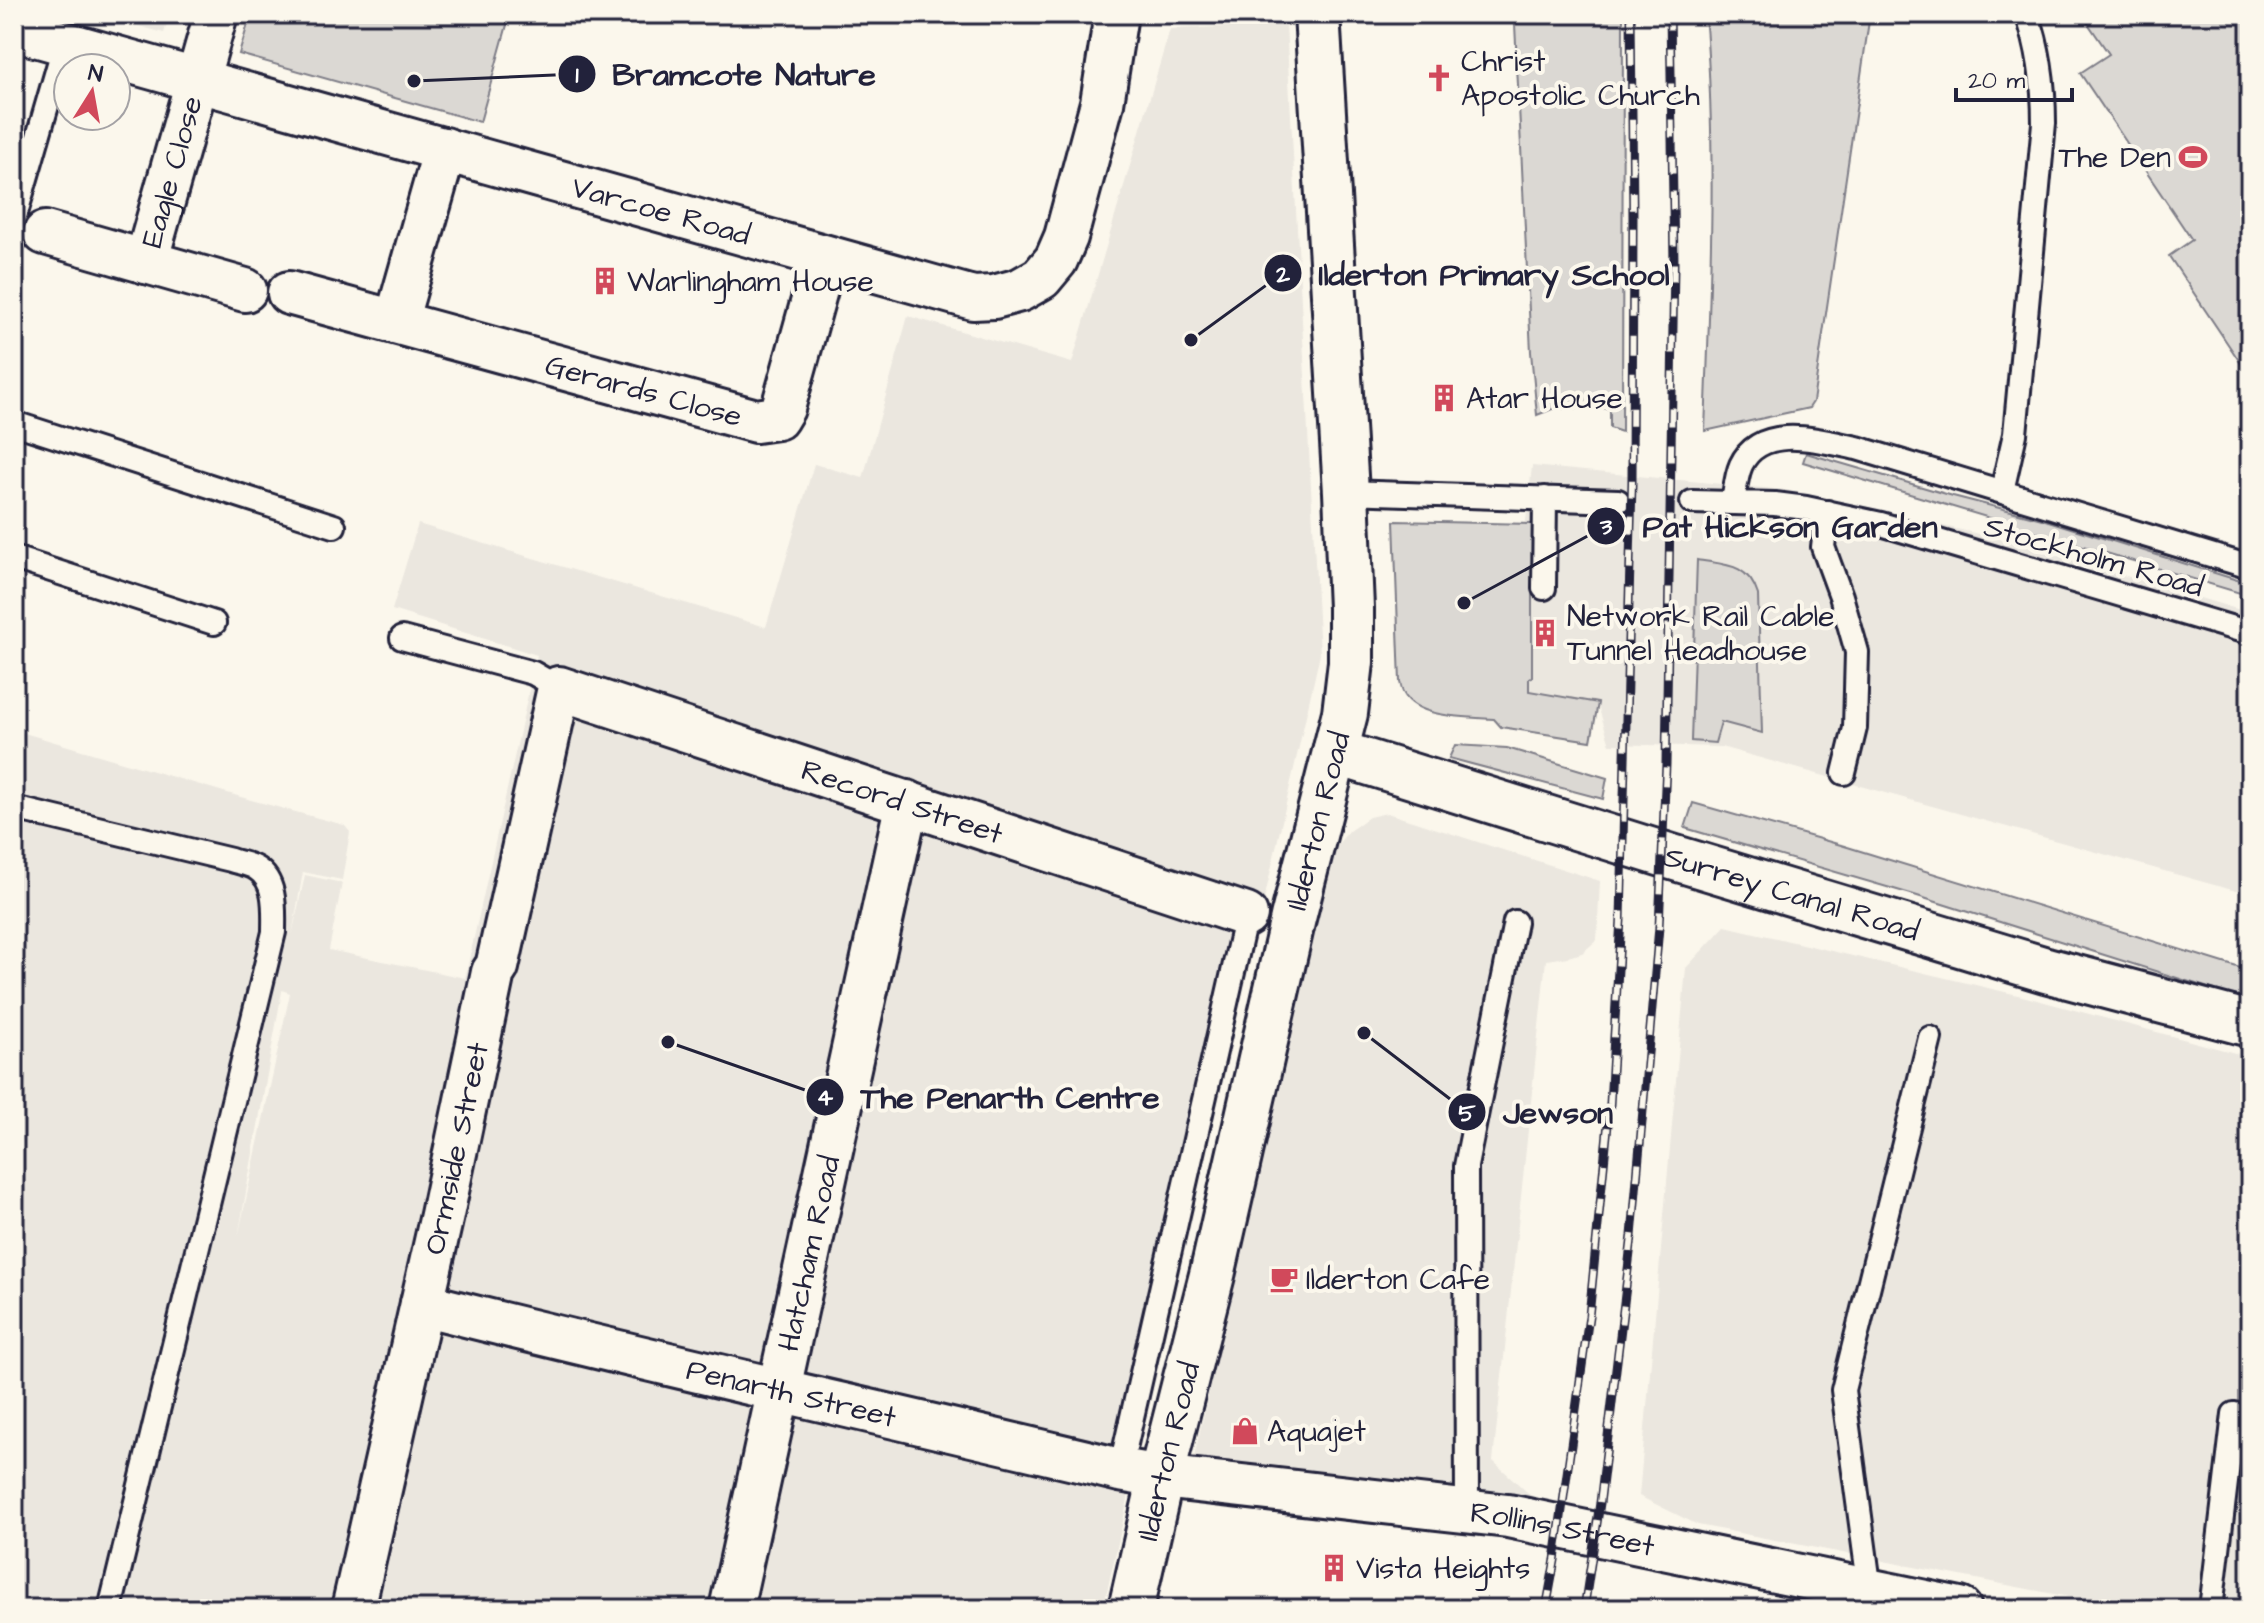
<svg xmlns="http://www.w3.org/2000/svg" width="2264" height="1623" viewBox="0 0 2264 1623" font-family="'Architects Daughter',sans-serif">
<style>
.built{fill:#ebe7df;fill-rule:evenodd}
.green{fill:#dbd8d3;stroke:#7e7d87;stroke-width:2}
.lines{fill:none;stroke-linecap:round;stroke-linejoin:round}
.service-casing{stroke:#22223b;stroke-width:28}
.minor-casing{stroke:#22223b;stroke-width:48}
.tertiary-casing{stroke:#22223b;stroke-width:50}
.service{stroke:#fbf7ec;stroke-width:22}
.minor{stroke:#fbf7ec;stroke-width:42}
.tertiary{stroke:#fbf7ec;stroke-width:44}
.rail-casing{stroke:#22223b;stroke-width:9}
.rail{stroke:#fbf7ec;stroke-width:6;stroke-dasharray:18;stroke-linecap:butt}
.labels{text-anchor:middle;stroke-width:8;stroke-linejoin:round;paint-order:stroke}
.poi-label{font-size:30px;fill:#22223b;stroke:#fbf7ec;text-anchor:start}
.street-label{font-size:30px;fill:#22223b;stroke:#fbf7ec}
.leader{fill:none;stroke:#22223b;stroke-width:3}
.callout-dot{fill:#22223b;stroke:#fbf7ec;stroke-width:3}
.mark-label{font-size:24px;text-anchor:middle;font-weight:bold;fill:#fff}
.callout-label{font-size:32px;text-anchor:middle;font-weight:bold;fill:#22223b;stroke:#fbf7ec;stroke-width:8;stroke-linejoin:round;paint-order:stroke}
</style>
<rect width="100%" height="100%" fill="#fbf7ec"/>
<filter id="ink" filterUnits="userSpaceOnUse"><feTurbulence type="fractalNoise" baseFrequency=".0125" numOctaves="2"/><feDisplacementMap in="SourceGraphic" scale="16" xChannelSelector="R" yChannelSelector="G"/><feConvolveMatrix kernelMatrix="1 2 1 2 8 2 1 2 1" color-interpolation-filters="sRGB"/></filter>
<g filter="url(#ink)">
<!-- built -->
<path class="built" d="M96 14H170L164 33Z
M1286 24 1320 654 1103 1609H14V730L251 800 344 825 350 832 342 880 303 872 292 935 305 875 342 883 329 950 465 978 537 655 392 610 418 524 766 627 814 464 863 478 908 316 1072 363 1170 29ZM282 990 290 993 238 1237 282 991Z
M1532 466 1785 490 2005 540 2250 613V895L1721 747 1610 744 1597 703 1528 691 1526 521Z
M1387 813 1600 881 1597 940 1582 953 1568 957 1546 960 1493 1461 1550 1513 1189 1479 1332 851 1349 831 1369 817Z
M1725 926 2022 996 2250 1057V1609H2131L1698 1525 1639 1496 1686 968Z"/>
<!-- green -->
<path class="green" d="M251 14H510L480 122 239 54Z
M1528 14H1623L1622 432 1610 428V408L1552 409 1537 415 1531 352 1515 24Z
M1705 14H1870L1813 402 1809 408 1705 431C1710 293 1717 152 1705 14Z
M2086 14H2250V377L2169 256 2192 240 2080 73 2109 54 2085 19Z
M1806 453 1953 496 2042 519 2250 584V596L1803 462Z
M1394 521 1532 524V677L1529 678V691L1598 703 1591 741 1501 727 1494 719C1469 717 1418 719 1404 694 1402 691 1401 686 1400 682Z
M1697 560C1726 565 1748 563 1758 595L1762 733 1721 722 1715 743 1691 741Z
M1455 745 1507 748 1607 778 1603 799 1449 758Z
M1693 803 1841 845 2250 971V1001L1911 894 1685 828Z"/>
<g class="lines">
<defs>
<path id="service" d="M14 220 65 43
M14 423 334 526
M2002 491 2015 434 2044 123C2044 85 2040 50 2027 14
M1346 492 1618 501
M1692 502 1775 504 1806 508 1881 524 2250 633
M1733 503C1735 491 1736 476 1741 465 1761 422 1822 441 1857 448L2250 567
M1827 512 1823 547 1841 596 1857 652 1855 728 1844 773
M14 558 214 623
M1544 588 1545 498
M402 638 533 673 559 688
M14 808 231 860C239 863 250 864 257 869 277 882 274 911 274 932L110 1609
M1120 1470 1246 915
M1467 1512 1466 1166 1515 922
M1870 1591 1843 1390 1930 1038
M2211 1609 2234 1414"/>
<g id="minor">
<path id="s1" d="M14 29 973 298 994 297 1020 290 1041 278 1056 260 1066 237 1102 103 1116 14"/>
<path d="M45 233 245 290"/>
<path id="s2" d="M146 262 216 14"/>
<path id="s3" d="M289 293 756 421 777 418 783 408 825 257"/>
<path d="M396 322 445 149"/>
<path id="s4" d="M422 1304C654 1363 887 1414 1120 1470L1161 1477 1508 1516 1960 1609"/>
<path id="s5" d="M353 1609 442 1215 493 972 497 967 559 688 1246 915"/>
<path id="s6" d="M731 1609 907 802"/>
</g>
<g id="tertiary">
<path id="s7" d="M1335 752 1672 857 2046 970 2250 1024"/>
<path id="s8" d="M1131 1609 1161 1477 1213 1271 1293 918 1345 713 1351 662V608L1346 492 1317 14"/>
</g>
</defs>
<!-- service casing -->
<use href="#service" class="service-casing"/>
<!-- minor casing -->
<use href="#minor" class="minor-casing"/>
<!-- tertiary casing -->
<use href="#tertiary" class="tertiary-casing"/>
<!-- service -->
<use href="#service" class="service"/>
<!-- minor -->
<use href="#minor" class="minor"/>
<!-- tertiary -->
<use href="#tertiary" class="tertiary"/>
<defs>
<path id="rail" d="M1546 1609 1555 1560 1589 1316 1610 1104 1621 919 1632 482 1633 217 1631 14
M1584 1609 1600 1503 1632 1236 1659 927 1666 764 1674 263 1670 14"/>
</defs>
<!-- rail casing -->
<use href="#rail" class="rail-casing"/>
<!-- rail -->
<use href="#rail" class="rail"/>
</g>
</g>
<!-- icons -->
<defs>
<symbol id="church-bare" viewBox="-9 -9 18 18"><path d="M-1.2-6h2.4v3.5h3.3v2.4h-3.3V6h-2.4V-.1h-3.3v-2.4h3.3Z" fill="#d1495b" stroke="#fbf7ec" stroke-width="2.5" paint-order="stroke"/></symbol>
<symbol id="stadium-bare" viewBox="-9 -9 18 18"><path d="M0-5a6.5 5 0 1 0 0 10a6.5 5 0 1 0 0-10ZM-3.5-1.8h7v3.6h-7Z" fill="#d1495b" stroke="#fbf7ec" stroke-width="2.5" paint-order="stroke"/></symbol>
<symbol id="building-bare" viewBox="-9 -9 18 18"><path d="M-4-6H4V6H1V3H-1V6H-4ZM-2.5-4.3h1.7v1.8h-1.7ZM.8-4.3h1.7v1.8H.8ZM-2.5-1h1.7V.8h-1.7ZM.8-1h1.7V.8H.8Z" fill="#d1495b" stroke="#fbf7ec" stroke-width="2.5" paint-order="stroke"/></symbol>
<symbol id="cafe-bare" viewBox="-9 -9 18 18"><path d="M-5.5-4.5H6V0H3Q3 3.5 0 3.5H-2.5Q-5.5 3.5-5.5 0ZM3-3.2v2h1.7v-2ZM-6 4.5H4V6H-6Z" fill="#d1495b" stroke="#fbf7ec" stroke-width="2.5" paint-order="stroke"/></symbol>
<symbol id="shop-bare" viewBox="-9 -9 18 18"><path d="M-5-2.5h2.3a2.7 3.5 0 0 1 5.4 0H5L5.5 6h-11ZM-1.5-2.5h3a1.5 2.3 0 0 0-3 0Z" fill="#d1495b" stroke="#fbf7ec" stroke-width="2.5" paint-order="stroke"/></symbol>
</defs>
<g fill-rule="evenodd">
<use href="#church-bare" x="1419" y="58" width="40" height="40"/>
<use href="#stadium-bare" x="2173" y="137" width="40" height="40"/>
<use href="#building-bare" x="585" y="261" width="40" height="40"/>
<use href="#building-bare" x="1424" y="378" width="40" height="40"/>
<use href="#building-bare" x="1525" y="613" width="40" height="40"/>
<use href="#cafe-bare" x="1264" y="1259" width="40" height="40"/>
<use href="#shop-bare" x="1225" y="1411" width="40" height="40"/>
<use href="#building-bare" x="1314" y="1548" width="40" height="40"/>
</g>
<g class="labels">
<!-- poi labels -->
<g class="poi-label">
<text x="1461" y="71">Christ<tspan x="1461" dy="34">Apostolic Church</tspan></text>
<text x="2171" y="167" text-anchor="end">The Den</text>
<text x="627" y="291">Warlingham House</text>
<text x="1466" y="408">Atar House</text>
<text x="1567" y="626">Network Rail Cable<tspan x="1567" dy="34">Tunnel Headhouse</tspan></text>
<text x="1306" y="1289">Ilderton Cafe</text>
<text x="1267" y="1441">Aquajet</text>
<text x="1356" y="1578">Vista Heights</text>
</g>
<!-- street labels -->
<g class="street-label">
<text dy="10" stroke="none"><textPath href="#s2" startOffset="94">Eagle Close</textPath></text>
<text dy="10" stroke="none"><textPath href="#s1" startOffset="672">Varcoe Road</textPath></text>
<text dy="10" stroke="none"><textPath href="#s3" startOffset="368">Gerards Close</textPath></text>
<text transform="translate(2094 556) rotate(16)" y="10">Stockholm Road</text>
<text dy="10" stroke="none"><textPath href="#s5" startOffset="1306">Record Street</textPath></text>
<text dy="10" stroke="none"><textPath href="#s8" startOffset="810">Ilderton Road</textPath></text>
<text dy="10" stroke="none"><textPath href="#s7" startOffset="478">Surrey Canal Road</textPath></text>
<text dy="10" stroke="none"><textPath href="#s5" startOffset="472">Ormside Street</textPath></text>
<text dy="10" stroke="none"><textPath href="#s6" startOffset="364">Hatcham Road</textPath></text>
<text dy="10" stroke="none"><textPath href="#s4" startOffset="380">Penarth Street</textPath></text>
<text dy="10" stroke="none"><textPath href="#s8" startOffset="162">Ilderton Road</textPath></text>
<text dy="10" stroke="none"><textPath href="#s4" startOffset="1164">Rollins Street</textPath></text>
</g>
</g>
<!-- callouts -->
<path class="leader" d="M414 81L577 74M1191 340L1283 273M1464 603L1606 526M668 1042L825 1097M1364 1033L1467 1112"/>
<g class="callout-dot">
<circle cx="414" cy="81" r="8"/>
<circle cx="1191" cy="340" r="8"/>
<circle cx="1464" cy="603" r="8"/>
<circle cx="668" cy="1042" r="8"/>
<circle cx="1364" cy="1033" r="8"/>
<circle cx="577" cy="74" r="20"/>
<circle cx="1283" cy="273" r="20"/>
<circle cx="1606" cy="526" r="20"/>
<circle cx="825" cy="1097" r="20"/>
<circle cx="1467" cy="1112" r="20"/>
</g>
<g class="mark-label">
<text x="577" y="83">1</text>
<text x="1283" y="282">2</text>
<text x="1606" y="534">3</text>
<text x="825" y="1105">4</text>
<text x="1467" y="1121">5</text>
</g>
<g class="callout-label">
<text x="744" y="85">Bramcote Nature</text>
<text x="1494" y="285">Ilderton Primary School</text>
<text x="1790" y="537">Pat Hickson Garden</text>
<text x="1010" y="1108">The Penarth Centre</text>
<text x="1558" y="1123">Jewson</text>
</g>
<!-- margin -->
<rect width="2264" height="1623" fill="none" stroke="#fbf7ec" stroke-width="48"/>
<rect x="24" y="24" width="2216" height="1575" fill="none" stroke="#22223b" stroke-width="3" filter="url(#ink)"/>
<!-- north arrow -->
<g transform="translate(92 92) rotate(11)"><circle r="38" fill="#fbf7ec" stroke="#a4a2a5" stroke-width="2"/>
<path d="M0-6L14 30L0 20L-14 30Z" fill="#d1495b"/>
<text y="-12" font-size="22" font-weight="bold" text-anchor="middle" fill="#22223b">N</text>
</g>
<!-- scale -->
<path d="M1956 88v12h116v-12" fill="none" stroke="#22223b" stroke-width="4"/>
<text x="1968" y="88" font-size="24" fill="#22223b" stroke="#fbf7ec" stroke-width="6" paint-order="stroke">20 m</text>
</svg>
